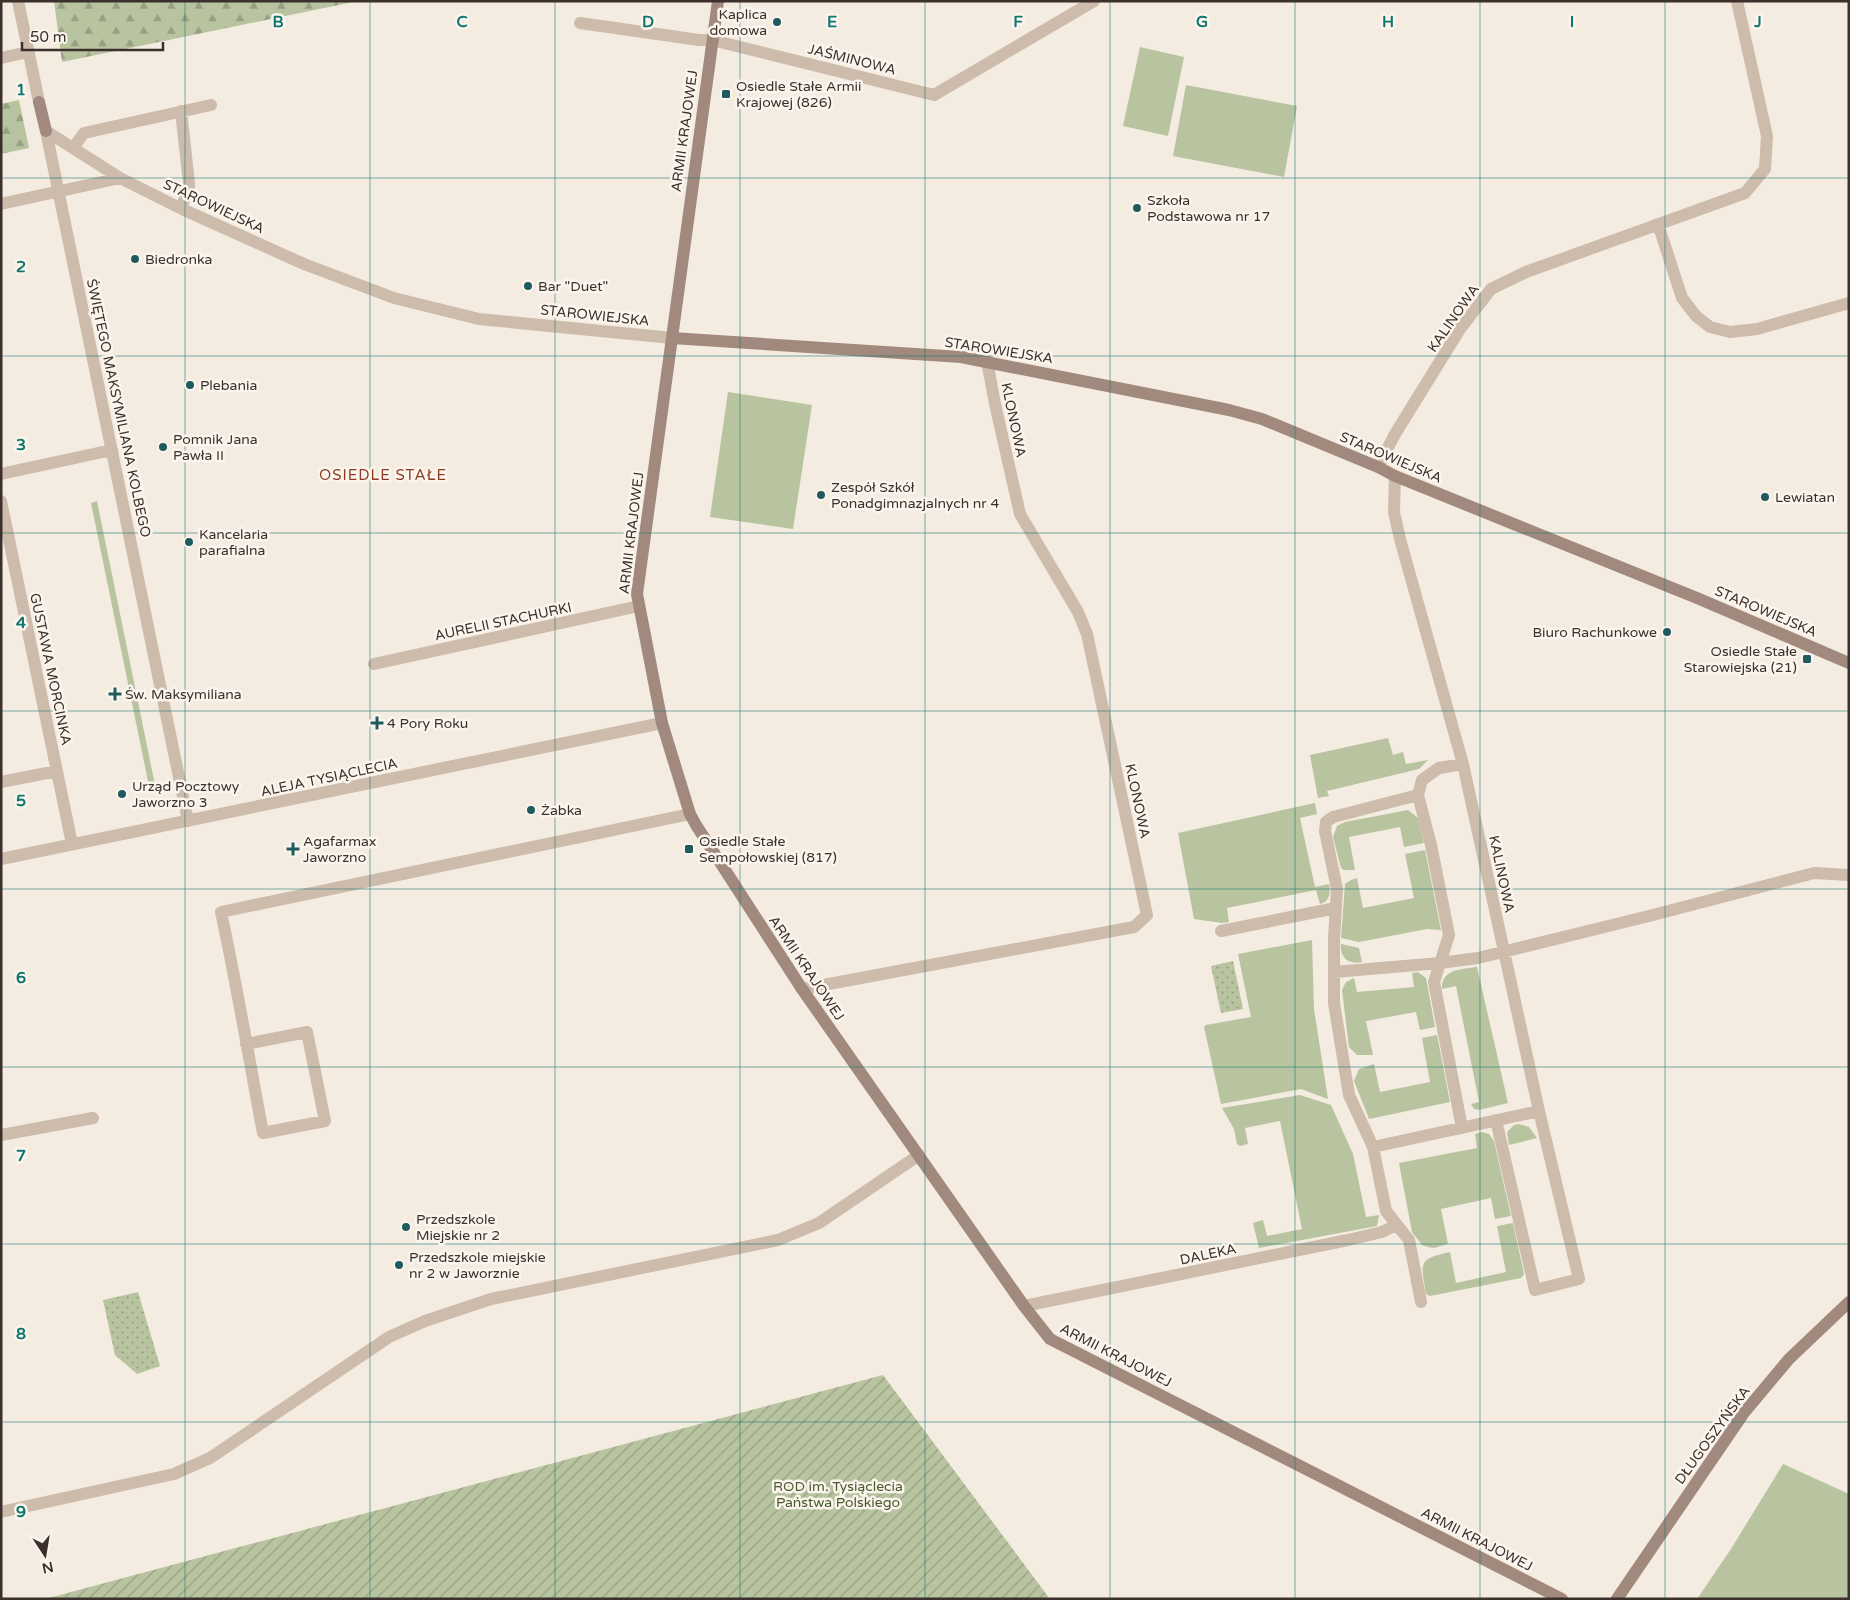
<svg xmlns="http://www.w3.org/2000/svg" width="1850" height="1600" viewBox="0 0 1850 1600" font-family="'Varela Round',sans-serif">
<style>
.grass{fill:#b8c4a0}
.forest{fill:url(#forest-firs)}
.park{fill:url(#park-dots)}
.garden{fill:url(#garden-furrows)}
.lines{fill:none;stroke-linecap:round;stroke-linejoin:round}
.street{stroke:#cdbbac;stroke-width:12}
.secondary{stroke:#a18a7d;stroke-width:12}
.grid{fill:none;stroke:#0f766e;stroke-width:1;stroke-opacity:0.55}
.poi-dot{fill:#1f5a5e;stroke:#fbf5ee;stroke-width:2}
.labels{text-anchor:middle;stroke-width:5;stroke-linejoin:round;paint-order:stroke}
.poi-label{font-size:14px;fill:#3b302b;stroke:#fbf5ee;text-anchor:start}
.street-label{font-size:14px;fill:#3b302b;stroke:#fbf5ee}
.park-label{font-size:14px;fill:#4a5a2e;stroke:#fbf5ee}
.neighbourhood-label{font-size:15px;letter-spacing:1px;fill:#8c3b22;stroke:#fbf5ee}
.grid-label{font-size:16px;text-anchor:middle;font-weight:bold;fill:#0f766e;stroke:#fbf5ee;stroke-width:5;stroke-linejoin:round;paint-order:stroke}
</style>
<defs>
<pattern id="forest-firs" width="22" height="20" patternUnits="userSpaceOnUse" patternTransform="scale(1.25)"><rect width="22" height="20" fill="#b8c4a0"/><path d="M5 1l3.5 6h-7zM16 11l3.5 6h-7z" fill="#97a083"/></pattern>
<pattern id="park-dots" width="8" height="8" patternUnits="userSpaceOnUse" patternTransform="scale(1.25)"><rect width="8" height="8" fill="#b8c4a0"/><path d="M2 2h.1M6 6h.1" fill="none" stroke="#97a083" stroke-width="1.8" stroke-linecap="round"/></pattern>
<pattern id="garden-furrows" width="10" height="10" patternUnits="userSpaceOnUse" patternTransform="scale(1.25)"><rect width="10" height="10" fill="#b8c4a0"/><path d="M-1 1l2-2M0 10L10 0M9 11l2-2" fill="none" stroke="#97a083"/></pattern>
</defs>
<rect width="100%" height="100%" fill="#f4ebe1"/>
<!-- grass -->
<path class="grass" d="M1140 47 1184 57 1168 136 1123 126Z
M1186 85 1297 106 1284 177 1173 156Z
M728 392 812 405 793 529 710 517Z
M97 501 156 790 150 791 91 503Z
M1388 738 1393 755 1403 752 1406 764 1428 760 1419 769 1327 791 1329 796 1318 798 1310 755Z
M1315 803 1317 814 1300 818 1315 887 1329 884C1331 893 1329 902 1320 904L1316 890 1227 908 1229 922 1222 923 1194 919 1178 833Z
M1408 810 1418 818 1424 843 1404 847 1400 827 1349 837 1355 870H1344L1341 868 1333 837 1337 826 1345 822Z
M1425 850 1441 930 1427 929 1359 942 1341 938 1345 884 1351 880 1357 878 1363 908 1414 898 1405 854Z
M1312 940 1314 1009 1328 1099 1301 1089 1221 1104 1204 1027 1206 1025 1251 1017 1238 954Z
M1341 944 1359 948 1362 962C1348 965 1340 958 1341 944Z
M1477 967 1508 1103 1479 1110 1474 1109 1471 1104 1479 1102 1456 986 1442 989C1441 969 1462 969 1477 967Z
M1418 972 1426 978 1435 1027 1420 1030 1416 1012 1366 1021 1373 1055H1357L1349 1047 1342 990 1346 982 1354 978 1357 992 1414 987 1412 973Z
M1437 1035 1450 1102 1369 1119 1354 1081 1359 1069 1374 1064 1380 1092 1430 1082 1422 1038Z
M1300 1095 1331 1105 1353 1154 1366 1217 1379 1215 1377 1226 1259 1248 1253 1223 1263 1220 1267 1236 1302 1229 1280 1121 1245 1128 1248 1144 1240 1146 1237 1144 1234 1129 1222 1108Z
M1519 1124 1529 1127 1537 1138 1509 1145 1507 1132 1514 1125Z
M1482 1132 1489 1134 1494 1141 1511 1216 1495 1219 1491 1198 1441 1209 1448 1244 1434 1248 1428 1247 1422 1245 1412 1232 1399 1163 1477 1148 1475 1134Z
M1513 1223 1524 1274 1521 1278 1430 1296 1426 1294C1421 1263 1417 1259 1450 1252L1456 1283 1506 1272 1497 1226Z
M1783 1464 1849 1494V1599H1697L1731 1549Z"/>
<!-- forest -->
<path class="forest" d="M54 1H358L62 62Z
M19 100 29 148 1 154V104Z"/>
<!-- park -->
<path class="park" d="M1233 961 1243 1009 1221 1013 1211 966Z
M138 1292 160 1366 137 1374 115 1355 103 1300Z"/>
<!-- garden -->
<path class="garden" d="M883 1375 1050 1599H45Z"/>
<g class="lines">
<!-- street -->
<path class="street" d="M18 1 39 102
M580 23 699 40H712L934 95 1094 1
M1 58 28 52
M46 131 188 821
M46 131 120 178 184 210 304 264 394 298 479 319 672 338
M73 148 84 133 211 105
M1 204 120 178
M181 208 189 188V183L181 111
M1658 224 1682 298 1696 316 1710 327 1730 332 1757 329 1849 303
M1378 467 1395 434 1460 329 1491 289 1526 272 1745 193 1765 169 1767 136 1737 1
M1 474 112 450
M1395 476 1394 512 1400 539 1463 764 1539 1111 1579 1279 1535 1290 1496 1120
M1 501 72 844
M374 664 639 606
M1 782 57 771
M1418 795 1431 845 1449 935 1434 982 1462 1128
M1 859 662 723
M1221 931 1336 908
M1334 972 1440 963 1478 958 1653 915 1814 873 1848 875
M802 989 1134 927 1147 915 1087 634 1078 612 1020 514 995 404 987 361
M246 1044 307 1032 325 1121 263 1133C249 1059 237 986 221 912L690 814
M1 1135 93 1118
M1373 1147 1349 1095 1334 1003V938L1337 889 1325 831 1326 822 1333 817 1418 795 1422 780 1439 768 1463 764
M1421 1302 1409 1240 1386 1211 1373 1147 1539 1111
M1024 1306 1348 1240 1382 1232 1396 1225
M1 1512 174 1474 210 1458 389 1337 425 1321 491 1299 778 1240 819 1223 919 1155"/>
<!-- secondary -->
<path class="secondary" d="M718 1 637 594 662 723 690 814 696 825 802 989 1024 1306 1050 1339 1562 1599
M39 102 46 131
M672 338 961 357 1229 410 1262 419 1378 467 1395 476 1697 598 1849 663
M1617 1599 1743 1414 1789 1359 1849 1302"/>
</g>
<!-- grid -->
<path class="grid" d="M185 1V1599M370 1V1599M555 1V1599M740 1V1599M925 1V1599M1110 1V1599M1295 1V1599M1480 1V1599M1665 1V1599M1 178H1849M1 356H1849M1 533H1849M1 711H1849M1 889H1849M1 1067H1849M1 1244H1849M1 1422H1849"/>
<!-- markers -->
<g class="poi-dot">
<circle cx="777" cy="22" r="5"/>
<rect x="721" y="89" width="10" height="10" rx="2.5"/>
<circle cx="1137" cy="208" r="5"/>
<circle cx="135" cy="259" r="5"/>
<circle cx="528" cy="286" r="5"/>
<circle cx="190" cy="385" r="5"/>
<circle cx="163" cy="447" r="5"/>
<circle cx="821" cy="495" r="5"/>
<circle cx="1765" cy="497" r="5"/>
<circle cx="189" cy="542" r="5"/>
<circle cx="1667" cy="632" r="5"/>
<rect x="1802" y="654" width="10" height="10" rx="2.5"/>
<path d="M112.5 686.5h5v5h5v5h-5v5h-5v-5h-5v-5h5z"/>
<path d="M374.5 715.5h5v5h5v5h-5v5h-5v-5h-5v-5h5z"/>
<circle cx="122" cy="794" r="5"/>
<circle cx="531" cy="810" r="5"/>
<path d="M290.5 841.5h5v5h5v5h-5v5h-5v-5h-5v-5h5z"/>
<rect x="684" y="844" width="10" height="10" rx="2.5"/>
<circle cx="406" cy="1227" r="5"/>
<circle cx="399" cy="1265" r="5"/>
</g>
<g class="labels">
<!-- poi labels -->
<g class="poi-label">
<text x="767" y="19" text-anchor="end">Kaplica<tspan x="767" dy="16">domowa</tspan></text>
<text x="736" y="91">Osiedle Stałe Armii<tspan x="736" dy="16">Krajowej (826)</tspan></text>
<text x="1147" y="205">Szkoła<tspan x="1147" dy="16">Podstawowa nr 17</tspan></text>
<text x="145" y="264">Biedronka</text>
<text x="538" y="291">Bar "Duet"</text>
<text x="200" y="390">Plebania</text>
<text x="173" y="444">Pomnik Jana<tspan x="173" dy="16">Pawła II</tspan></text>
<text x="831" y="492">Zespół Szkół<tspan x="831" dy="16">Ponadgimnazjalnych nr 4</tspan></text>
<text x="1775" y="502">Lewiatan</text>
<text x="199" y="539">Kancelaria<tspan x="199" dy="16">parafialna</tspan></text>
<text x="1657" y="637" text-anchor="end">Biuro Rachunkowe</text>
<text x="1797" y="656" text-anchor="end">Osiedle Stałe<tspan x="1797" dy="16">Starowiejska (21)</tspan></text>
<text x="125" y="699">Św. Maksymiliana</text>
<text x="387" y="728">4 Pory Roku</text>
<text x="132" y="791">Urząd Pocztowy<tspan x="132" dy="16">Jaworzno 3</tspan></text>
<text x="541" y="815">Żabka</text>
<text x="303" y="846">Agafarmax<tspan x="303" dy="16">Jaworzno</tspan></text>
<text x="699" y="846">Osiedle Stałe<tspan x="699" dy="16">Sempołowskiej (817)</tspan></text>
<text x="416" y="1224">Przedszkole<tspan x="416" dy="16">Miejskie nr 2</tspan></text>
<text x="409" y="1262">Przedszkole miejskie<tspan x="409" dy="16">nr 2 w Jaworznie</tspan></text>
</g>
<!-- street labels -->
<g class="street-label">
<text transform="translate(852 59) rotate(14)" y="5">JAŚMINOWA</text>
<text transform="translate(684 131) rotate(-82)" y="5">ARMII KRAJOWEJ</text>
<text transform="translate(214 206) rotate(25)" y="5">STAROWIEJSKA</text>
<text transform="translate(595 315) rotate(6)" y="5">STAROWIEJSKA</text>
<text transform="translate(1453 318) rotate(-55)" y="5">KALINOWA</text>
<text transform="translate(999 350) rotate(9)" y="5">STAROWIEJSKA</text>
<text transform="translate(119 408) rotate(78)" y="5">ŚWIĘTEGO MAKSYMILIANA KOLBEGO</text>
<text transform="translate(1014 420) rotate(78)" y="5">KLONOWA</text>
<text transform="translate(1391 457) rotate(23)" y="5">STAROWIEJSKA</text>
<text transform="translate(631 533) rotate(-83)" y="5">ARMII KRAJOWEJ</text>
<text transform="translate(1766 611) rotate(23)" y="5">STAROWIEJSKA</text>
<text transform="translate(503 621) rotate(-12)" y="5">AURELII STACHURKI</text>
<text transform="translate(51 669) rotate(78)" y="5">GUSTAWA MORCINKA</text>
<text transform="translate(329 777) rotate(-12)" y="5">ALEJA TYSIĄCLECIA</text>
<text transform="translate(1138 801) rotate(78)" y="5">KLONOWA</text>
<text transform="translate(1502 874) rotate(78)" y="5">KALINOWA</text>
<text transform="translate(807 968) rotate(56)" y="5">ARMII KRAJOWEJ</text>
<text transform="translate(1208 1254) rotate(-12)" y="5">DALEKA</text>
<text transform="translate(1116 1355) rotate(27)" y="5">ARMII KRAJOWEJ</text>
<text transform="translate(1712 1435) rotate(-54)" y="5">DŁUGOSZYŃSKA</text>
<text transform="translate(1477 1539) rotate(27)" y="5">ARMII KRAJOWEJ</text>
</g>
<!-- park labels -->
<g class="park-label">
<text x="838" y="1491">ROD im. Tysiąclecia<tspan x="838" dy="16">Państwa Polskiego</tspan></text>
</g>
<!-- neighbourhood labels -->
<g class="neighbourhood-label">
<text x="383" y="480">OSIEDLE STAŁE</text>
</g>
</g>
<g class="grid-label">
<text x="278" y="27">B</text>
<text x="462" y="27">C</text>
<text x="648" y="27">D</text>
<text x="832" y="27">E</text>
<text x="1018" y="27">F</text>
<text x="1202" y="27">G</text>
<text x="1388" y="27">H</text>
<text x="1572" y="27">I</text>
<text x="1758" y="27">J</text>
<text x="21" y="95">1</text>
<text x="21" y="272">2</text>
<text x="21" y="450">3</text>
<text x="21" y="628">4</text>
<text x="21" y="806">5</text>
<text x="21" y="983">6</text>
<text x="21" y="1161">7</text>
<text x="21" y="1339">8</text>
<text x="21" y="1517">9</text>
</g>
<!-- border -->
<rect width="1850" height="1600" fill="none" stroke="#3b302b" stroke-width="5"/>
<!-- north arrow -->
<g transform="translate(45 1555) rotate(168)" stroke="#fbf5ee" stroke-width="4" paint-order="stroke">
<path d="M0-4L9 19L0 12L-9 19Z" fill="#3b302b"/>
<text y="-8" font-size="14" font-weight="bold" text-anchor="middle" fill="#3b302b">N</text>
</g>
<!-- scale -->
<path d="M22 42v8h141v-8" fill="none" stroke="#3b302b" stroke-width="2.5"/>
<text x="30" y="42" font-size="15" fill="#3b302b" stroke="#fbf5ee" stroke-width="4" paint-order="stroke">50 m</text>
</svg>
